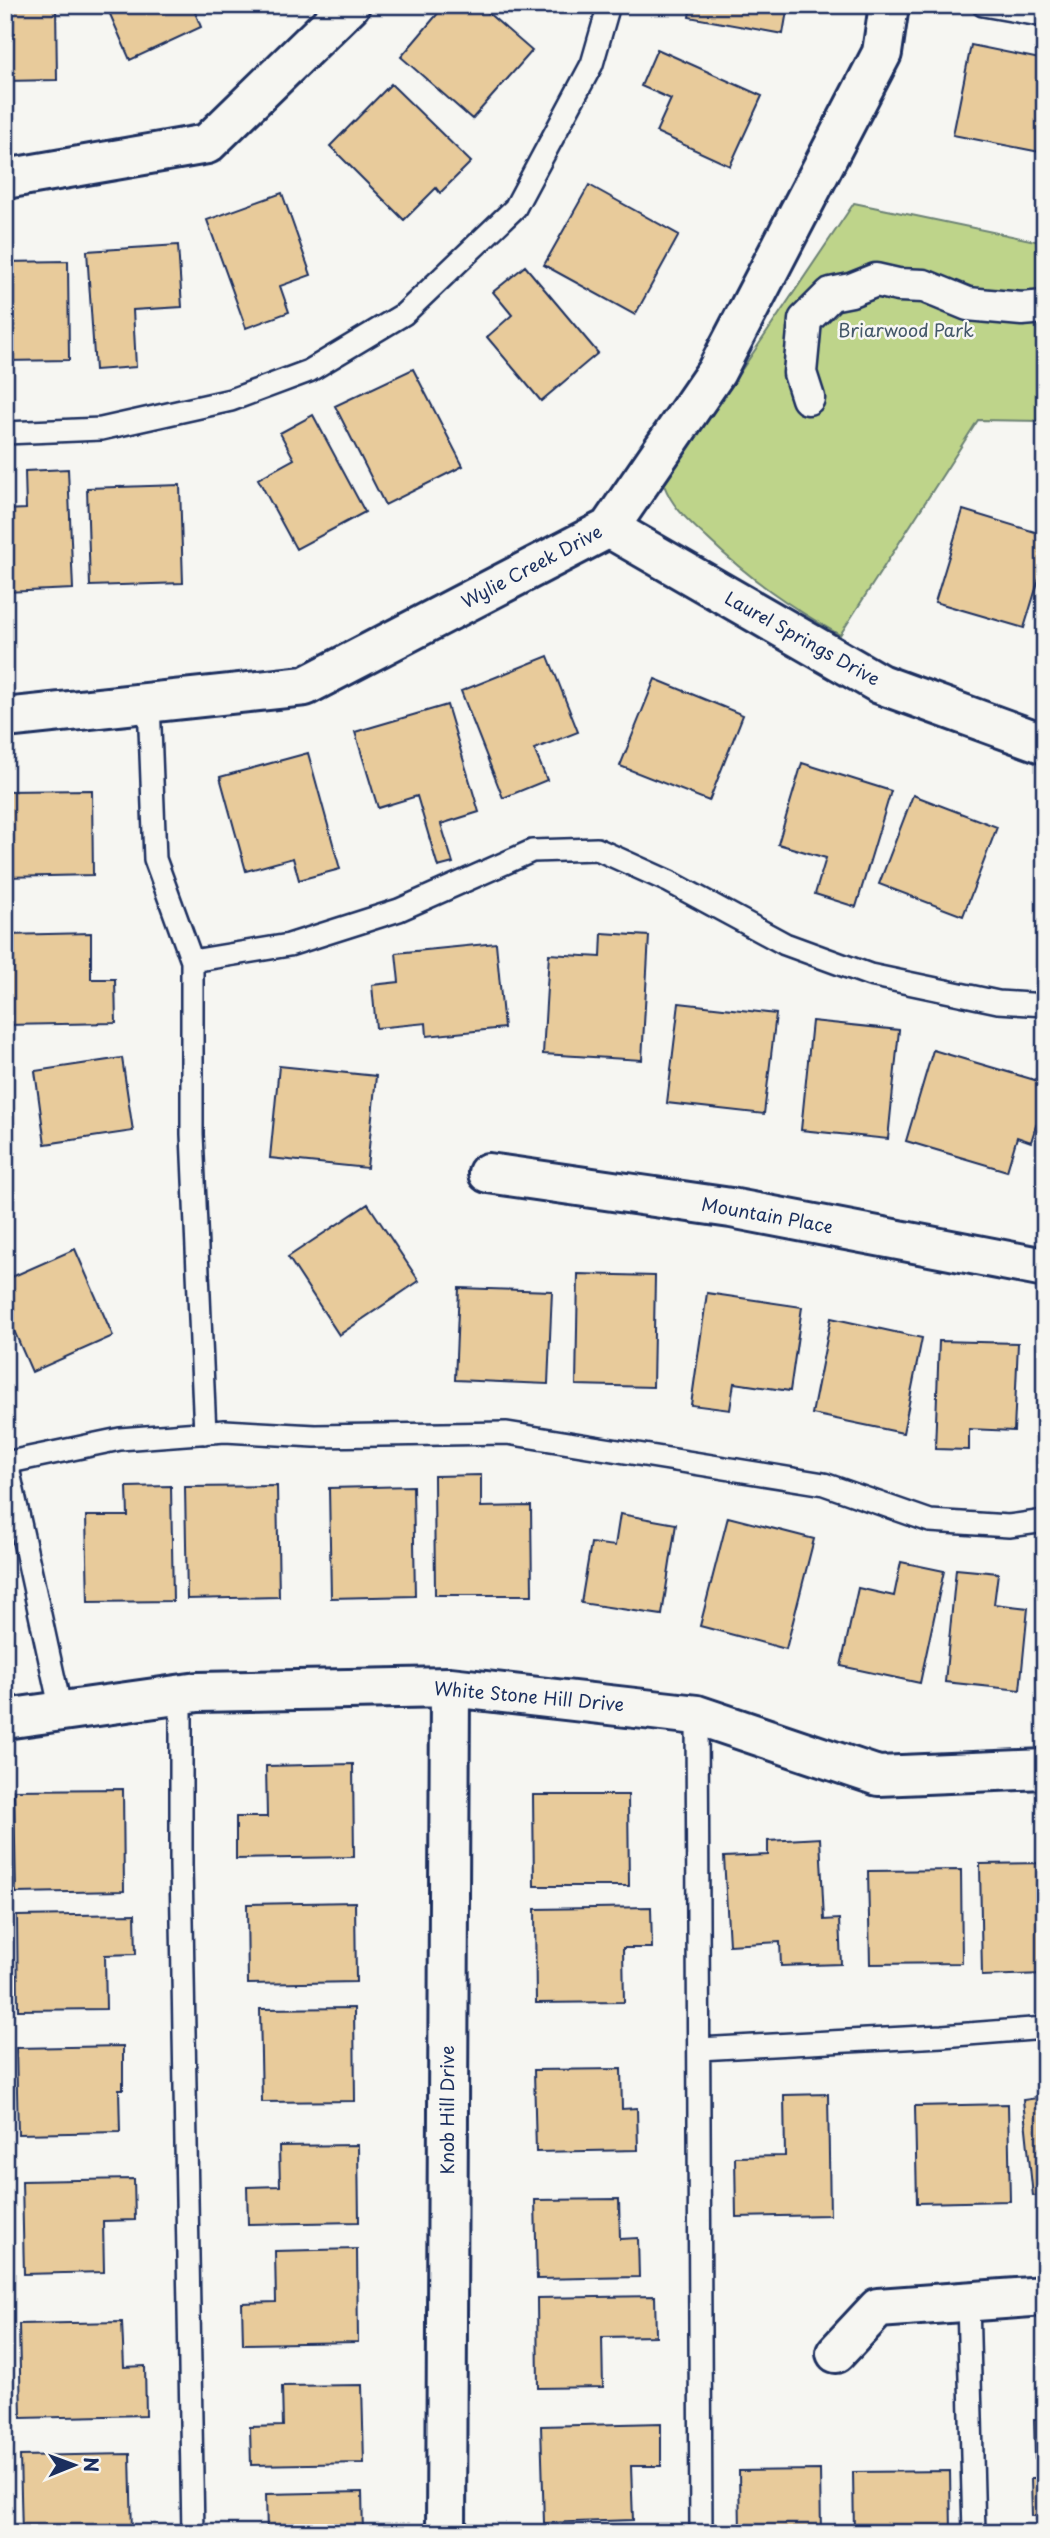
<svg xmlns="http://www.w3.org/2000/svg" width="1050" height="2538" viewBox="0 0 1050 2538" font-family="'Playpen Sans',sans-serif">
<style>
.green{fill:#bed48a;stroke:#6c8274;stroke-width:2}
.building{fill:#e8cb9b;stroke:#1b2f5e;stroke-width:2}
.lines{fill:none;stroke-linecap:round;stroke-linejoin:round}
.service-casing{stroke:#1b2f5e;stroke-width:26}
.pedestrian-casing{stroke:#1b2f5e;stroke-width:37}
.minor-casing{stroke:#1b2f5e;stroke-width:44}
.tertiary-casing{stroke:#1b2f5e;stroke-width:44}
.service{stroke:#f6f6f2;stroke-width:21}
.pedestrian{stroke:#f6f6f2;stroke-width:32}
.minor{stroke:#f6f6f2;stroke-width:38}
.tertiary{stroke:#f6f6f2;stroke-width:38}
.labels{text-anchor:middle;stroke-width:5;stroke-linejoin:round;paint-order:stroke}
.park-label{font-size:18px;fill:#445869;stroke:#f6f6f2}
.street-label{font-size:18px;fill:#1b2f5e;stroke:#f6f6f2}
</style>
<rect width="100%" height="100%" fill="#f6f6f2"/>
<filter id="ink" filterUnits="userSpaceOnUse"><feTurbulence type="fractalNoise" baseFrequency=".0143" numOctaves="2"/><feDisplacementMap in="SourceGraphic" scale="14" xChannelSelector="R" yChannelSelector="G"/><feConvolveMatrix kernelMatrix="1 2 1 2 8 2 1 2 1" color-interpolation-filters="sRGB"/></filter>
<g filter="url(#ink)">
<!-- green -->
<path class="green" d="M854 203 1045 243V421L978 420 840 635C790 607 750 579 708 539 690 522 673 509 664 485Z"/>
<!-- building -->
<path class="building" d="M5 5H56L57 80 5 81Z
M106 5H192L201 27 130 60Z
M445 5H479L532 51 472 119 401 57Z
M691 5H788L783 34 689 17Z
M971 45 1045 60V130L1040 152 953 135Z
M657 49 762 96 730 166 656 132 671 99 641 86Z
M391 84 471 162 440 193 436 188 404 220 330 146Z
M589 185 679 235 635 315 544 265Z
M282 193 311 275 280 286 289 312 246 328 207 220Z
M178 245 182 307 133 310 136 367 95 370 87 251Z
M68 261 69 360 5 361V262Z
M525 266 598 353 541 401 487 337 512 315 493 292Z
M413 369 463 466 385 505 335 406Z
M313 415 365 512 296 549 258 479 294 459 280 433Z
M68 469 73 589 5 592V510L26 509 25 471Z
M180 485 183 583 90 586 87 488Z
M963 510 1045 535V559L1024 628 935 602Z
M548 656 578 732 534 749 547 780 503 798 461 691Z
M655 679 743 715 709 801 620 766Z
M447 705 479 812 441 824 453 863 438 867 417 796 378 808 355 732Z
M308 753 340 869 299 880 293 858 246 871 220 777Z
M802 763 891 791 856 907 815 894 826 858 778 844Z
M92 790 93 875 5 877V791Z
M913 795 997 827 963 916 879 884Z
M91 933V979H115L116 1023 5 1025V935Z
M602 933 649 936 642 1060 543 1054 549 954 601 957Z
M496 943 504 1028 427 1036 426 1023 376 1028 372 985 399 982 396 953Z
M679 1003 776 1014 764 1114 667 1103Z
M812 1021 899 1030 888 1139 801 1130Z
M933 1050 1045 1083V1096L1031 1142 1017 1137 1007 1171 906 1141Z
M122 1058 133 1131 45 1144 35 1071Z
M279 1066 376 1076 367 1168 270 1158Z
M368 1204 419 1281 339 1335 288 1257Z
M75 1249 113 1336 32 1372 5 1310V1280Z
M578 1274 655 1276 653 1387 576 1385Z
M459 1288 552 1291 548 1384 455 1380Z
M707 1293 802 1307 790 1391 734 1383 730 1410 691 1405Z
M831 1318 922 1338 903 1433 812 1414Z
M939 1341 1018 1343 1014 1431 969 1429V1450L935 1449Z
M481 1475V1507L531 1506 532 1595H435L434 1476Z
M171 1486 173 1601 88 1602 86 1516H128L127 1487Z
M277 1486 279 1597 187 1599 185 1487Z
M413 1486 415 1596 331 1598 329 1488Z
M620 1514 676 1524 662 1615 581 1603 591 1543 615 1546Z
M728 1517 814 1539 786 1649 700 1626Z
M901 1562 944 1571 920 1683 841 1666 858 1588 894 1596Z
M956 1569 998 1573 994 1604 1028 1608 1020 1690 945 1682Z
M353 1764 354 1857 236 1859V1817H267L266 1766Z
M123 1789 124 1891 16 1893 14 1790Z
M533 1795H628L629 1886H534Z
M820 1838 824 1920 839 1919 841 1964 781 1966 780 1942 729 1945 724 1857 768 1855V1841Z
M1045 1863V1974L982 1976 980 1864Z
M961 1870 962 1963 870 1964 868 1871Z
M355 1902 356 1982 248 1984 247 1904Z
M651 1907 652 1948H623L624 2002 536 2003 535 1909Z
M135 1914 136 1954 105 1955 106 2009 18 2010 17 1916Z
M354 2008 355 2101 262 2102 260 2009Z
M123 2046V2089H119L120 2132 18 2134 16 2048Z
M621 2069 622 2109 637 2108 638 2150 536 2152 534 2070Z
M828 2094 830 2215 736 2217 735 2157 785 2156 784 2095Z
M1045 2097V2195L1033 2196 1023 2100Z
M1008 2104 1010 2201 917 2203 915 2106Z
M358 2145 359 2222 248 2224 247 2187 280 2186 279 2146Z
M134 2179 135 2220 103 2221 104 2272 24 2274 22 2181Z
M619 2199 620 2239 638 2238 639 2277 537 2279 535 2200Z
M357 2249 358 2342 243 2344 242 2303 276 2302 275 2251Z
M655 2296 656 2336 602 2337 603 2387 538 2388 537 2298Z
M122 2322 124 2367 145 2366 146 2415 21 2418 19 2324Z
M362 2385 364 2463 251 2465 250 2427 283 2426 282 2386Z
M1034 2419H1045V2459H1035Z
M661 2423V2466H631L633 2520 544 2523 541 2426Z
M130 2454 132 2533H22L20 2456Z
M820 2470 821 2533H740L739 2471Z
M950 2471 951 2533H854L853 2472Z
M1031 2478H1045V2516H1032Z
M362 2492 363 2533H267L266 2494Z"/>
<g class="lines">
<defs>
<path id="service" d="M983 5 1045 16
M5 433 101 429 231 400 309 371 404 314 515 208 592 64 609 5
M149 702 155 859 192 961
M205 1433 192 1134V961L289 945 399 910 532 851 597 849 670 882 785 944 870 975 998 1002 1045 1005
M5 1463 120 1439 225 1431 315 1436 507 1433 824 1484 930 1521 1009 1526 1045 1521
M7 1463 61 1711
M181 1694V1865L193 2533
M697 1715 701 2533
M699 2049 942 2036 1045 2028
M968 2301 974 2533"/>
<path id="pedestrian" d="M808 398 800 373 805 320 831 294 851 290 876 280 898 285 924 286 968 304 1022 309 1045 307"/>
<path id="minor" d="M5 179 207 144 350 5
M5 718 305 686 609 528 716 372 882 53 889 5
M488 1173 731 1208 1045 1268
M5 1719 198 1692 450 1687 697 1715 878 1776 1045 1769
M836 2353 878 2308 1045 2296
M446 2533 450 1687"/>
<path id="tertiary" d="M609 528 880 684 1045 744"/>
</defs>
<!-- service casing -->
<use href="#service" class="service-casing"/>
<!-- pedestrian casing -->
<use href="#pedestrian" class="pedestrian-casing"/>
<!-- minor casing -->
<use href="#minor" class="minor-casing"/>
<!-- tertiary casing -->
<use href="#tertiary" class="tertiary-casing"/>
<!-- service -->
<use href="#service" class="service"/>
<!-- pedestrian -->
<use href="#pedestrian" class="pedestrian"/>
<!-- minor -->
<use href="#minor" class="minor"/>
<!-- tertiary -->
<use href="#tertiary" class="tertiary"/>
</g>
</g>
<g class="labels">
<!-- park labels -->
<g class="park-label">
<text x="906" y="337">Briarwood Park</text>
</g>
<!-- street labels -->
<g class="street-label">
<text transform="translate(532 567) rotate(-28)" y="6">Wylie Creek Drive</text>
<text transform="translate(802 639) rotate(29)" y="6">Laurel Springs Drive</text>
<text transform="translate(767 1216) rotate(10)" y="6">Mountain Place</text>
<text transform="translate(529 1697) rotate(5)" y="6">White Stone Hill Drive</text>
<text transform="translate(448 2110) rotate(-90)" y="6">Knob Hill Drive</text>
</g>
</g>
<!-- margin -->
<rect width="1050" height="2538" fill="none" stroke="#f6f6f2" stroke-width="28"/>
<rect x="14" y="14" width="1022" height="2510" fill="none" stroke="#1b2f5e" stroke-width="2.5" filter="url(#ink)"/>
<!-- north arrow -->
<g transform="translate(74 2465) rotate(89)" stroke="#f6f6f2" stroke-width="5" paint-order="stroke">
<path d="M0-5L12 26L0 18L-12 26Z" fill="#1b2f5e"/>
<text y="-10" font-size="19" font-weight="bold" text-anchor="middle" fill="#1b2f5e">N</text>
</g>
</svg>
